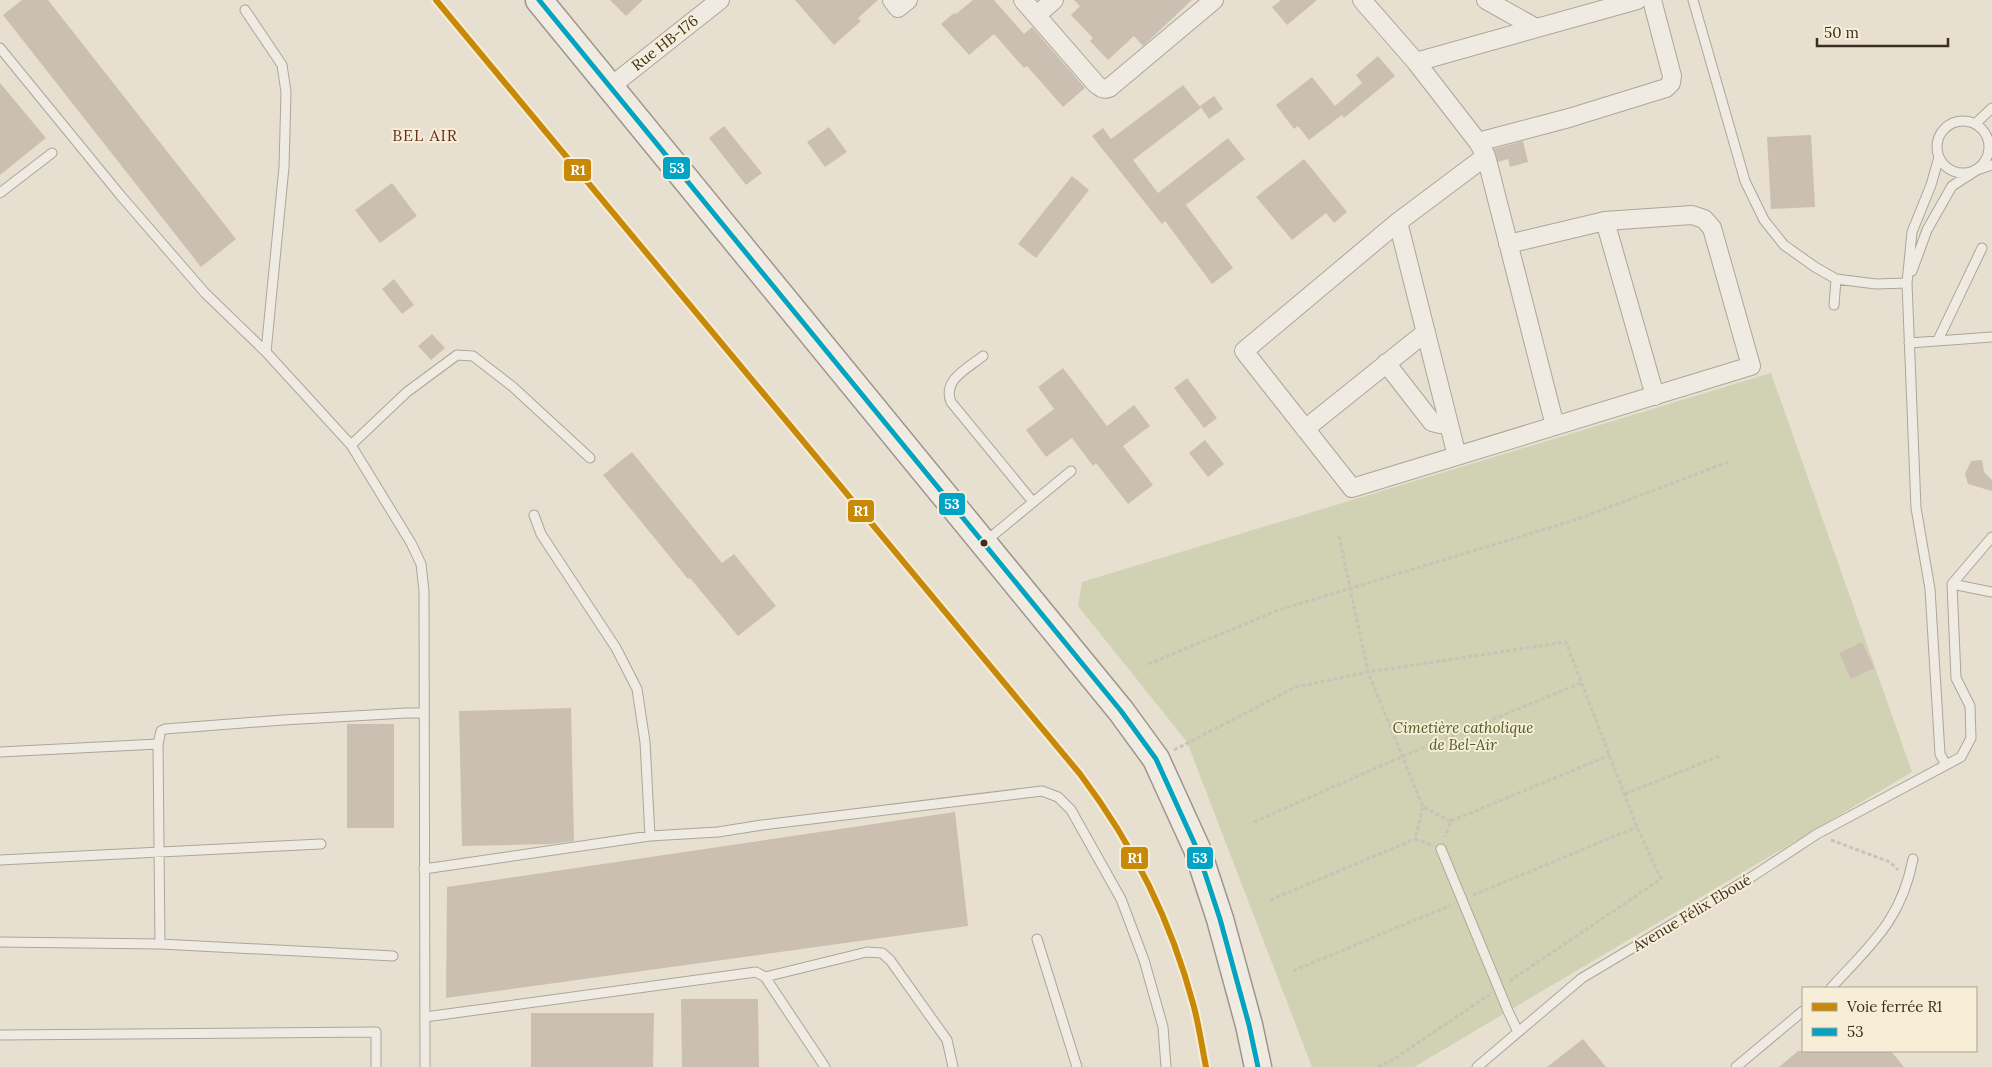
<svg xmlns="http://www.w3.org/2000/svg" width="1992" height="1067" viewBox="0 0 1992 1067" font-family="Lora,serif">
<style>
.cemetery{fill:#d1d1b3}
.building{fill:#cbbfb2}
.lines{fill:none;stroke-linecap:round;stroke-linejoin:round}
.lane-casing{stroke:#ada599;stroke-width:11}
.street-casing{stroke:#ada599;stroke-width:20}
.secondary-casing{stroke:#9c958a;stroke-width:29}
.path{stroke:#c8c2b9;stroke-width:3;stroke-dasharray:4 2.5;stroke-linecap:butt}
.lane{stroke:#efebe3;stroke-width:9}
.street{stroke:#efebe3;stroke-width:18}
.secondary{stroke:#efebe3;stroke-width:26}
.bus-1-casing{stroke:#f7eed8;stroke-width:9}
.bus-1{stroke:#03a3c5;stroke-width:5}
.rail-1-casing{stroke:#f7eed8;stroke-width:10}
.rail-1{stroke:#c88808;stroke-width:6}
.bus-dot{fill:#3d2e20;stroke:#f7eed8;stroke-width:2}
.labels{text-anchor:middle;stroke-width:4;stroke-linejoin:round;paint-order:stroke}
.street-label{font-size:15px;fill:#3d2e20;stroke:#f7eed8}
.park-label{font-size:15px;font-style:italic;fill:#4d5a26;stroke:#f7eed8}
.neighbourhood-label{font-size:16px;letter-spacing:1px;fill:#6b2e1e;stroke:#f7eed8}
.line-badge{stroke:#f7eed8;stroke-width:2}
.badge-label{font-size:14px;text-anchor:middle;font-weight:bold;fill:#fff}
</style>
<rect width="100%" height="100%" fill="#e7e0d1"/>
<!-- cemetery -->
<path class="cemetery" d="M1771 373 1912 772 1414 1067H1312L1187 742 1078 606 1082 582Z"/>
<!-- building -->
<path class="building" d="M22 0H48L236 239 201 267 3 15Z
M610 0H643L626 16Z
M795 0H878L858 18 861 21 834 45Z
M973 0H994L1024 34 1032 27 1085 88 1063 107 1027 66 1024 68 994 34 969 55 941 24 954 13 956 14Z
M1074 0H1192L1143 46 1134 36 1108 60 1090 41 1093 38 1071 15 1080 6Z
M1281 0H1317L1287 25 1272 7Z
M1378 56 1395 76 1344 118 1342 115 1309 140 1298 126 1294 129 1276 105 1312 77 1335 106 1362 83 1356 75Z
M0 83 46 138 0 175Z
M1183 85 1201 108 1133 160 1158 193 1228 138 1245 159 1186 205 1233 268 1212 284 1165 221 1162 224 1092 136 1103 128 1111 139Z
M1214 96 1223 109 1209 119 1200 106Z
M724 126 762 173 746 185 709 138Z
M829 127 847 152 825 167 807 142Z
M1811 135 1815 207 1771 209 1767 137Z
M1523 141 1528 162 1510 167 1508 159 1498 162 1494 149Z
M1304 159 1347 212 1334 223 1326 213 1292 240 1256 197Z
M1072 176 1089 190 1036 258 1018 244Z
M392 183 417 216 380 243 355 210Z
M394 279 414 305 402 314 382 289Z
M432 334 445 348 431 360 418 346Z
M1063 368 1107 426 1134 405 1150 426 1123 446 1153 485 1128 504 1096 463 1093 466 1072 438 1046 457 1026 430 1054 409 1038 387Z
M1187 378 1217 418 1204 428 1174 388Z
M1205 440 1224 464 1208 477 1189 453Z
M632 452 722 563 734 554 776 606 738 636 690 578 688 579 603 475Z
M1982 460 1984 472 1992 480V491L1968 484 1965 474 1971 461Z
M1862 642 1874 668 1851 679 1839 653Z
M571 708 574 841 551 844 462 846 459 711Z
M347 724H394V828H347Z
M955 812 968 926 446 998 447 887Z
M681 999H758L759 1067H682Z
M531 1013H654L653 1067H531Z
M1583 1039 1606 1067H1547Z
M1798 1051H1891L1904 1067H1779Z"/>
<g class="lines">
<defs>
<path id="lane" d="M1693 0 1745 181 1764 220 1784 245 1815 267 1836 279 1876 284 1907 283
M245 10 282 65 286 92 284 167 266 352
M0 48 121 196 205 293 266 352 351 445 411 543 421 564 424 591 425 1067
M1937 147a26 26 0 1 1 52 0a26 26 0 1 1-52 0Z
M1975 124 1992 108
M1939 157 1931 185 1912 232 1907 283 1916 508 1930 589 1940 754 1946 765
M0 193 52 153
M1912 271 1927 230 1952 186 1977 170 1992 165
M1834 305 1836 279
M1938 340 1982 248
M1909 343 1992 337
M983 356C968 368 942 380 951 402L1033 502
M351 445 407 392 457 355 473 356 513 387 590 458
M534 515 541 534 616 648 637 689 645 742 650 836
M986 541 1071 471
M1952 584 1992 592
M0 752 158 744
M1441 849 1508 1011 1518 1032
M0 860 321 844
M424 869 650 836 718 832 762 825 1042 791 1058 797 1071 810 1121 899 1144 960 1163 1027 1166 1067
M1037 939 1077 1067
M0 942 160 944 393 956
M160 944 158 744 161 731 165 729 283 720 406 713H424
M765 977 867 952 882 953 890 960 947 1040 953 1067
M1831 988C1871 944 1901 921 1913 859
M425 1017 756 972 765 977 825 1067
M0 1035 376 1032V1067
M1477 1067 1582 978 1753 876 1817 834 1961 757 1971 738 1970 706 1956 678 1952 584 1992 537
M1736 1067 1803 1011"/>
<path id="street" d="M892 0 898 8 908 0
M1023 0 1096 84C1101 88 1104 90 1109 88L1214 0
M1362 0 1416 62 1478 142 1486 156 1555 426
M1486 0 1536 28
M1037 15 1054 0
M1416 62 1637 0
M610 87 720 0
M1478 142 1569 118 1666 88 1671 83 1672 76 1652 0
M1486 156 1398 222 1244 351 1352 488 1751 366 1712 228 1704 219 1692 215 1605 221 1508 244
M1605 221 1655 396
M1398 222 1457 456
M1386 363 1432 422 1440 424 1448 421
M1305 429 1426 332"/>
<path id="secondary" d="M539 0 1121 711 1156 759 1197 849 1220 919 1249 1025 1258 1067"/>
</defs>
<!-- lane casing -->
<use href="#lane" class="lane-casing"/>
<!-- street casing -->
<use href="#street" class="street-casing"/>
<!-- secondary casing -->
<use href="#secondary" class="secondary-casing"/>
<!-- path -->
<path class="path" d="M1339 536 1368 672 1423 807 1451 821 1445 837
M1148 664 1279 610 1578 519 1728 462
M1174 750 1296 687 1368 672 1566 642 1637 827 1661 879 1508 982
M1625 794 1722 755
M1423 807 1415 839 1431 845
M1451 821 1610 755
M1254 822 1401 757 1581 683
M1831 840 1890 862 1898 870
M1473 895 1637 827
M1270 900 1415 839
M1293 971 1451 905
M1378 1067 1397 1057 1489 995"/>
<!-- lane -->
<use href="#lane" class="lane"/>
<!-- street -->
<use href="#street" class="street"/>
<!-- secondary -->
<use href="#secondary" class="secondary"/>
<defs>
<path id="bus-1" d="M539 0 1121 711 1156 759 1197 849 1220 919 1249 1025 1258 1067"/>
</defs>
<!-- bus-1 casing -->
<use href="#bus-1" class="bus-1-casing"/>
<!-- bus-1 -->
<use href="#bus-1" class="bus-1"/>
<defs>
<path id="rail-1" d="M436 0 1080 774C1134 846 1171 920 1194 1007 1199 1026 1202 1047 1206 1067"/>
</defs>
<!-- rail-1 casing -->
<use href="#rail-1" class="rail-1-casing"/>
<!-- rail-1 -->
<use href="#rail-1" class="rail-1"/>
</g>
<!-- markers -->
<circle class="bus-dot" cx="984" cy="543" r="4.5"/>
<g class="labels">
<!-- street labels -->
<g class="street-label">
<text transform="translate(665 43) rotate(-38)" y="5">Rue HB-176</text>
<text transform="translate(1692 913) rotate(-31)" y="5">Avenue Félix Eboué</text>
</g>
<!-- park labels -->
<g class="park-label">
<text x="1463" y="733">Cimetière catholique<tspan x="1463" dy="17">de Bel-Air</tspan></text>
</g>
<!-- neighbourhood labels -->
<g class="neighbourhood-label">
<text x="425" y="141">BEL AIR</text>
</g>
</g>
<g class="line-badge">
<rect x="662" y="156" width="29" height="24" rx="5" fill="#03a3c5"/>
<rect x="563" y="158" width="29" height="24" rx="5" fill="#c88808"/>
<rect x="938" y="492" width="28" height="24" rx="5" fill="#03a3c5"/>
<rect x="847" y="499" width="28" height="24" rx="5" fill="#c88808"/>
<rect x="1186" y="846" width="28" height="24" rx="5" fill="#03a3c5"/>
<rect x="1120" y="846" width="29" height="24" rx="5" fill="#c88808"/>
</g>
<g class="badge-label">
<text x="677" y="173">53</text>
<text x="578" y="175">R1</text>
<text x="952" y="509">53</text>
<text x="861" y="516">R1</text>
<text x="1200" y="863">53</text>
<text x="1135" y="863">R1</text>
</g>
<!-- legend -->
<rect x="1802" y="987" width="175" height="65" fill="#f7eed8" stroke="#ada18e"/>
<rect x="1812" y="1003" width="25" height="8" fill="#c88808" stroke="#ada18e"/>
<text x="1847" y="1012" font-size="15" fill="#3d2e20">Voie ferrée R1</text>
<rect x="1812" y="1028" width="25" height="8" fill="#03a3c5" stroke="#ada18e"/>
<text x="1847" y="1037" font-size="15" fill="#3d2e20">53</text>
<!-- scale -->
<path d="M1817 38v8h131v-8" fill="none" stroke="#3d2e20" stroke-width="2.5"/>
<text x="1824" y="38" font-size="15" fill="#3d2e20" stroke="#f7eed8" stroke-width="4" paint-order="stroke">50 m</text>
</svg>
